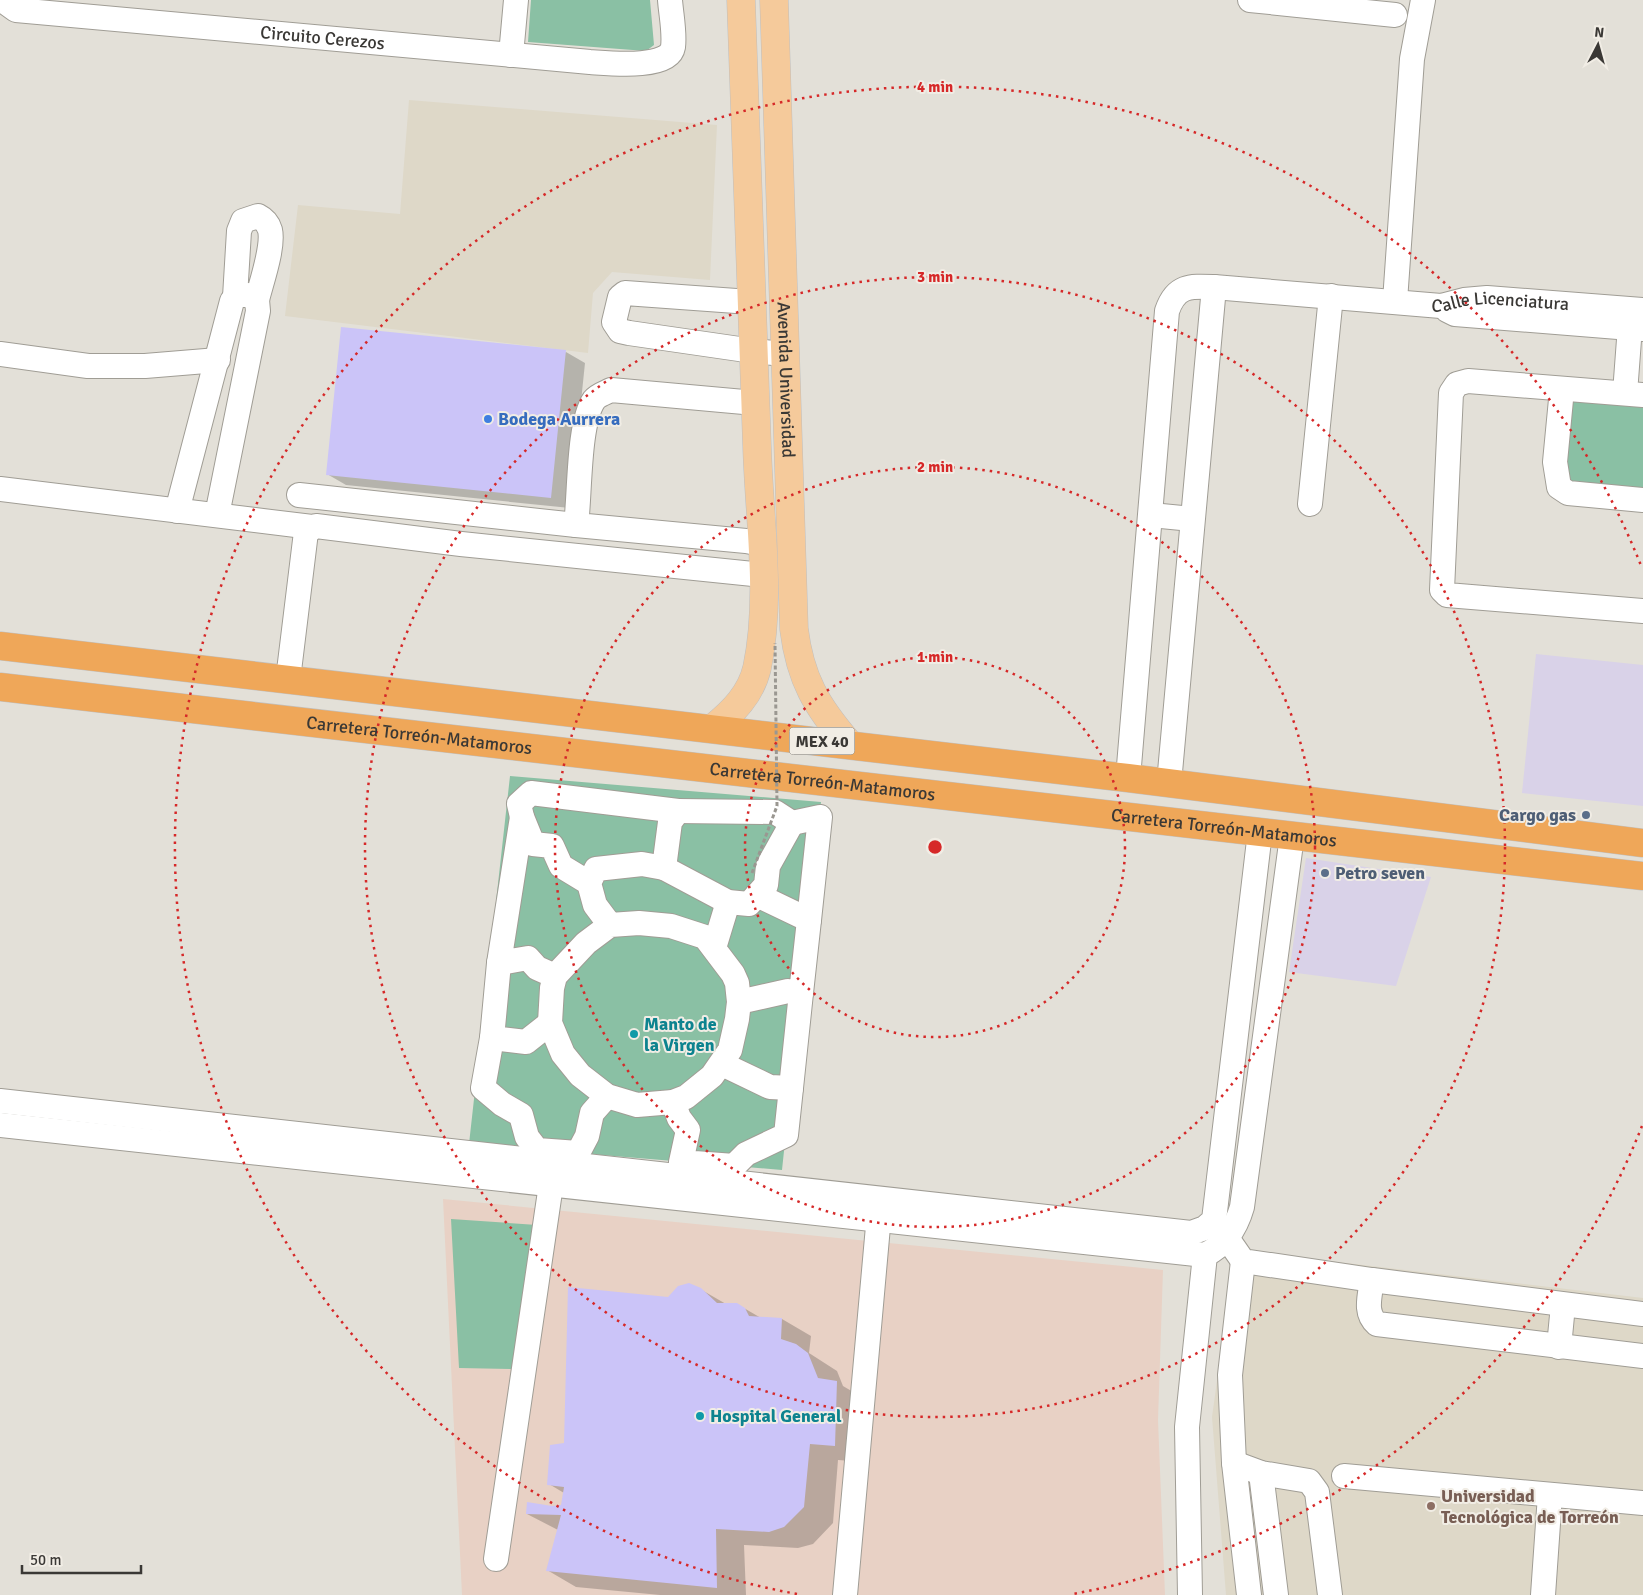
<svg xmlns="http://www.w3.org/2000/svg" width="1643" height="1595" viewBox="0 0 1643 1595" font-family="Signika,sans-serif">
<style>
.commercial{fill:#d9d2e8}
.built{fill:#ded8c8}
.medical{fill:#e8d1c5}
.green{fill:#8ac0a4}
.shadow{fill:#0003}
.building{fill:#cbc4f8}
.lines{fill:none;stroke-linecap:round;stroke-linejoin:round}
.minor-casing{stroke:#a09d95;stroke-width:26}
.major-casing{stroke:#c0bfbe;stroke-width:29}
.highway-casing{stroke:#c0bfbe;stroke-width:29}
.minor{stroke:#fff;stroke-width:24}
.major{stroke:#f5ca9b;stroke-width:28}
.highway{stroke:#efa759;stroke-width:28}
.path-bridge{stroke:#9a9791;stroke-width:3;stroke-dasharray:4 2.5;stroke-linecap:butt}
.ring{fill:none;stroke:#d62828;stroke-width:2.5;stroke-dasharray:2.5 5}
.shop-dot{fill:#3f7fe0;stroke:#f1ede5;stroke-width:2}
.service-dot{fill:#5c6f8a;stroke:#f1ede5;stroke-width:2}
.culture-dot{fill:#0f9aa8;stroke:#f1ede5;stroke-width:2}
.education-dot{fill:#8d6e63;stroke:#f1ede5;stroke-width:2}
.labels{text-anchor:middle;stroke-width:4;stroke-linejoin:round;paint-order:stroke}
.shield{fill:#f1ede5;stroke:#716e6a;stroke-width:1}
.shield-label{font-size:16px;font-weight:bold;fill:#3a3835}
.street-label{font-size:18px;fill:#3a3835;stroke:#f1ede5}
.shop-label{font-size:18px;font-weight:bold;fill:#366cbe;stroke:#f1ede5;text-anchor:start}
.service-label{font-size:18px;font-weight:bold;fill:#4e5e75;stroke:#f1ede5;text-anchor:end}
.culture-label{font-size:18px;font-weight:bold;fill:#0d838f;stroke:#f1ede5;text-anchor:start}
.education-label{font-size:18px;font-weight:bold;fill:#785e54;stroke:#f1ede5;text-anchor:start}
.centre{fill:#d62828;stroke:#f1ede5;stroke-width:2.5}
.ring-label{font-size:15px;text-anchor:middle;font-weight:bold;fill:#d62828;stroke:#f1ede5;stroke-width:4;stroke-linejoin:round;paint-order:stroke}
</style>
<rect width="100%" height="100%" fill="#e3e0d8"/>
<!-- commercial -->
<path class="commercial" d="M1536 654 1643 665V806L1522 793Z
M1306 858 1431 877 1396 986 1289 972Z"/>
<!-- built -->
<path class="built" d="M409 100 717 125 710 280 612 272 593 293 588 353 285 316 298 205 400 214Z
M1235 1250 1643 1298V1595H1226L1212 1417Z"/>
<!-- medical -->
<path class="medical" d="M443 1199 1163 1270 1158 1420 1165 1595H462Z"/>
<!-- green -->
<path class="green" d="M531 0H650L654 45 646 51 528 42Z
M1564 391 1643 398V495L1561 486Z
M510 776 821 802 782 1170 469 1144Z
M451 1219 537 1225 514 1369 459 1368Z"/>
<!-- shadow -->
<path class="shadow" d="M566 352 585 363 570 508 346 485 327 474Z
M700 1289 726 1304H737L761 1318 782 1319 811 1336 809 1353 837 1371 843 1386 865 1399 864 1462 838 1460 833 1523 813 1544 798 1548 744 1545 746 1595H660L576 1587 547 1570 558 1530 527 1514 562 1506 564 1493 549 1484 565 1444 668 1299Z"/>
<!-- building -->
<path class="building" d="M341 327 566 350 551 498 326 475Z
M689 1283 701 1288 717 1303H737L745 1308 749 1316 782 1318 781 1339 796 1344 808 1353 818 1378 837 1381 835 1446 810 1444 804 1507 784 1527 769 1532 716 1529 717 1588 546 1571 561 1515 526 1514 527 1502 552 1506 561 1505 564 1487 547 1485 550 1445 564 1443 568 1287 668 1297 678 1286Z"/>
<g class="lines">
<defs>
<g id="minor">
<path id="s1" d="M2 0 16 10 590 62C607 63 669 70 673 47 675 33 671 14 670 0"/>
<path d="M1250 0 1395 15"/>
<path d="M511 55 516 0"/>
<path d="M235 297 239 231 243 221 258 216C264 219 268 223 270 230 274 247 261 283 257 300"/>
<path d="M1395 301 1412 59 1423 0"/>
<path d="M750 302 625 293 620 297 614 322 620 331 629 333 753 351 784 354"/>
<path d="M1447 310 1455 314 1643 329"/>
<path d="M0 354 88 366H145L218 360"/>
<path d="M1562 389 1555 462 1559 487 1568 493 1643 500"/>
<path d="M1625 393 1631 313"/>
<path d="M1643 395 1468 381 1457 384 1451 393 1442 590 1447 595 1643 611"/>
<path d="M755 403 611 390C605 393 598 395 594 400 578 423 580 495 576 525L746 541 762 544"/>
<path d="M0 489 312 527"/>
<path d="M299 495 576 525"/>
<path d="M1310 504 1331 296"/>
<path d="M177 511 232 301 238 295H248L257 300 258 311 217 515"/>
<path d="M1151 515 1192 519"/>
<path d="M288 679 306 532 316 526 461 544 763 575"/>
<path id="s2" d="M1128 778 1167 311C1176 285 1190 286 1214 287L1441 306 1464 300 1487 298 1643 310"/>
<path d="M1169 783 1214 287"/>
<path d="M522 817 499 963 528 958 537 968 555 976"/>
<path d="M664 868 728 902 749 904 766 885 768 866 792 823 775 812 678 811"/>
<path d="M589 883 596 869 642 864 664 868 670 822 678 811 531 793 519 804 522 817 533 844 552 846 561 866 589 883 595 905 610 925 639 923 671 926 705 937 733 974 737 983 739 1002 737 1019 730 1050 712 1076 686 1097 673 1102 637 1105 607 1096 580 1075 563 1054 550 1023 552 988 555 976 586 943 610 925"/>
<path d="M757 895 809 920 820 817 792 823"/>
<path d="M714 948 728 902"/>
<path d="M499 963 492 1038 526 1042 550 1023"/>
<path d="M739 1002 788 991 801 993 809 920"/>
<path d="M492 1038 483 1088 502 1104 521 1115 527 1137 537 1150 578 1153 587 1136 592 1113 607 1096"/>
<path d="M722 1064 770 1087 791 1088 801 993"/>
<path d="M0 1101 1191 1233 1205 1228 1214 1220 1260 832"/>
<path d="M673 1102 679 1118 688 1130 681 1162 734 1166 746 1154 786 1135 791 1088"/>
<path d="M0 1125 1205 1255C1225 1245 1236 1228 1242 1207L1292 836"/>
<path d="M1218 1225 1243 1261 1372 1280C1370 1296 1364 1313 1377 1324L1643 1356"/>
<path d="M1243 1261 1230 1375 1234 1463 1249 1595"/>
<path d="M1372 1280 1643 1314"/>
<path d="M1559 1347 1563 1305"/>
<path d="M1234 1463 1261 1473 1309 1481 1317 1492 1330 1595"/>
<path d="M1261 1473 1276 1595"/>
<path d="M1344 1476 1643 1503"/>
<path d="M496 1559 553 1171"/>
<path d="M845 1595 880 1204"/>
<path d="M1190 1595 1187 1427 1205 1255"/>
<path d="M1543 1595 1550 1495"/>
</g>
<g id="major">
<path id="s3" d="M774 0 794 629C800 679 817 707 849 744"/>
<path d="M713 728C733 712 751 694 757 668 772 596 759 519 757 446 752 297 746 149 741 0"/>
</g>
<g id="highway">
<path d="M0 646 1128 778 1643 843"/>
<path id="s4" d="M0 687 1643 876"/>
</g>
</defs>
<!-- minor casing -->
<use href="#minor" class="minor-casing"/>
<!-- major casing -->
<use href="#major" class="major-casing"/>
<!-- highway casing -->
<use href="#highway" class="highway-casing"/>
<!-- minor -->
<use href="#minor" class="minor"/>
<!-- major -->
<use href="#major" class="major"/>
<!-- highway -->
<use href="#highway" class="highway"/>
<!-- path-bridge -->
<path class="path-bridge" d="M752 873 777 806 775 643"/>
</g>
<!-- distance rings -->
<g class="ring">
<circle cx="935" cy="847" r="190"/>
<circle cx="935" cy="847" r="380"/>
<circle cx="935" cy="847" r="570"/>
<path d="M1642 1126A760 760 0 0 1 1073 1594M797 1594A760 760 0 1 1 1642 568"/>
</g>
<!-- markers -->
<circle class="shop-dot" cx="488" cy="419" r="5"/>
<g class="service-dot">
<circle cx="1586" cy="815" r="5"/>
<circle cx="1325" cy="873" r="5"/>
</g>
<g class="culture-dot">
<circle cx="634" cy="1034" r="5"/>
<circle cx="700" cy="1416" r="5"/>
</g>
<circle class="education-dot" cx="1431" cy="1506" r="5"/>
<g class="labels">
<!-- shield labels -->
<rect class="shield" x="789.5" y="727.5" width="65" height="27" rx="4"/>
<g class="shield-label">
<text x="822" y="747">MEX 40</text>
</g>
<!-- street labels -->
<g class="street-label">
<text dy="6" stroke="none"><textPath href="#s1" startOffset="325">Circuito Cerezos</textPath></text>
<text dy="6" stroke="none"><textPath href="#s2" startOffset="815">Calle Licenciatura</textPath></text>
<text dy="6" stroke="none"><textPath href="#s3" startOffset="380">Avenida Universidad</textPath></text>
<text dy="6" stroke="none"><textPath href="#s4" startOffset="422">Carretera Torreón-Matamoros</textPath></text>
<text dy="6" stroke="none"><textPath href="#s4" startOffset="828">Carretera Torreón-Matamoros</textPath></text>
<text dy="6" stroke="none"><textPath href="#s4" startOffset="1232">Carretera Torreón-Matamoros</textPath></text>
</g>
<!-- shop labels -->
<g class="shop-label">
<text x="498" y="425">Bodega Aurrera</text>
</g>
<!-- service labels -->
<g class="service-label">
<text x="1576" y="821">Cargo gas</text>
<text x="1335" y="879" text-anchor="start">Petro seven</text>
</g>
<!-- culture labels -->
<g class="culture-label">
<text x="644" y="1030">Manto de<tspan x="644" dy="21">la Virgen</tspan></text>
<text x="710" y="1422">Hospital General</text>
</g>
<!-- education labels -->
<g class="education-label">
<text x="1441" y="1502">Universidad<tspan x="1441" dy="21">Tecnológica de Torreón</tspan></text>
</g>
</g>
<circle cx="935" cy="847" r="8" class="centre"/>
<g class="ring-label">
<text x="935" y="92">4 min</text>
<text x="935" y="282">3 min</text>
<text x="935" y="472">2 min</text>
<text x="935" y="662">1 min</text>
</g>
<!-- north arrow -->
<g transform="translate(1598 45) rotate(6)" stroke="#f1ede5" stroke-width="4" paint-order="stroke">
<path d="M0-4L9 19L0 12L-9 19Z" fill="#3a3835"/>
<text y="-8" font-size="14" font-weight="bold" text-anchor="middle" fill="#3a3835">N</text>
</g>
<!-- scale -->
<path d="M22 1565v8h119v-8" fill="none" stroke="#3a3835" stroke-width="2.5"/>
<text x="30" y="1565" font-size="15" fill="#3a3835" stroke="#f1ede5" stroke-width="4" paint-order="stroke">50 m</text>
</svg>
